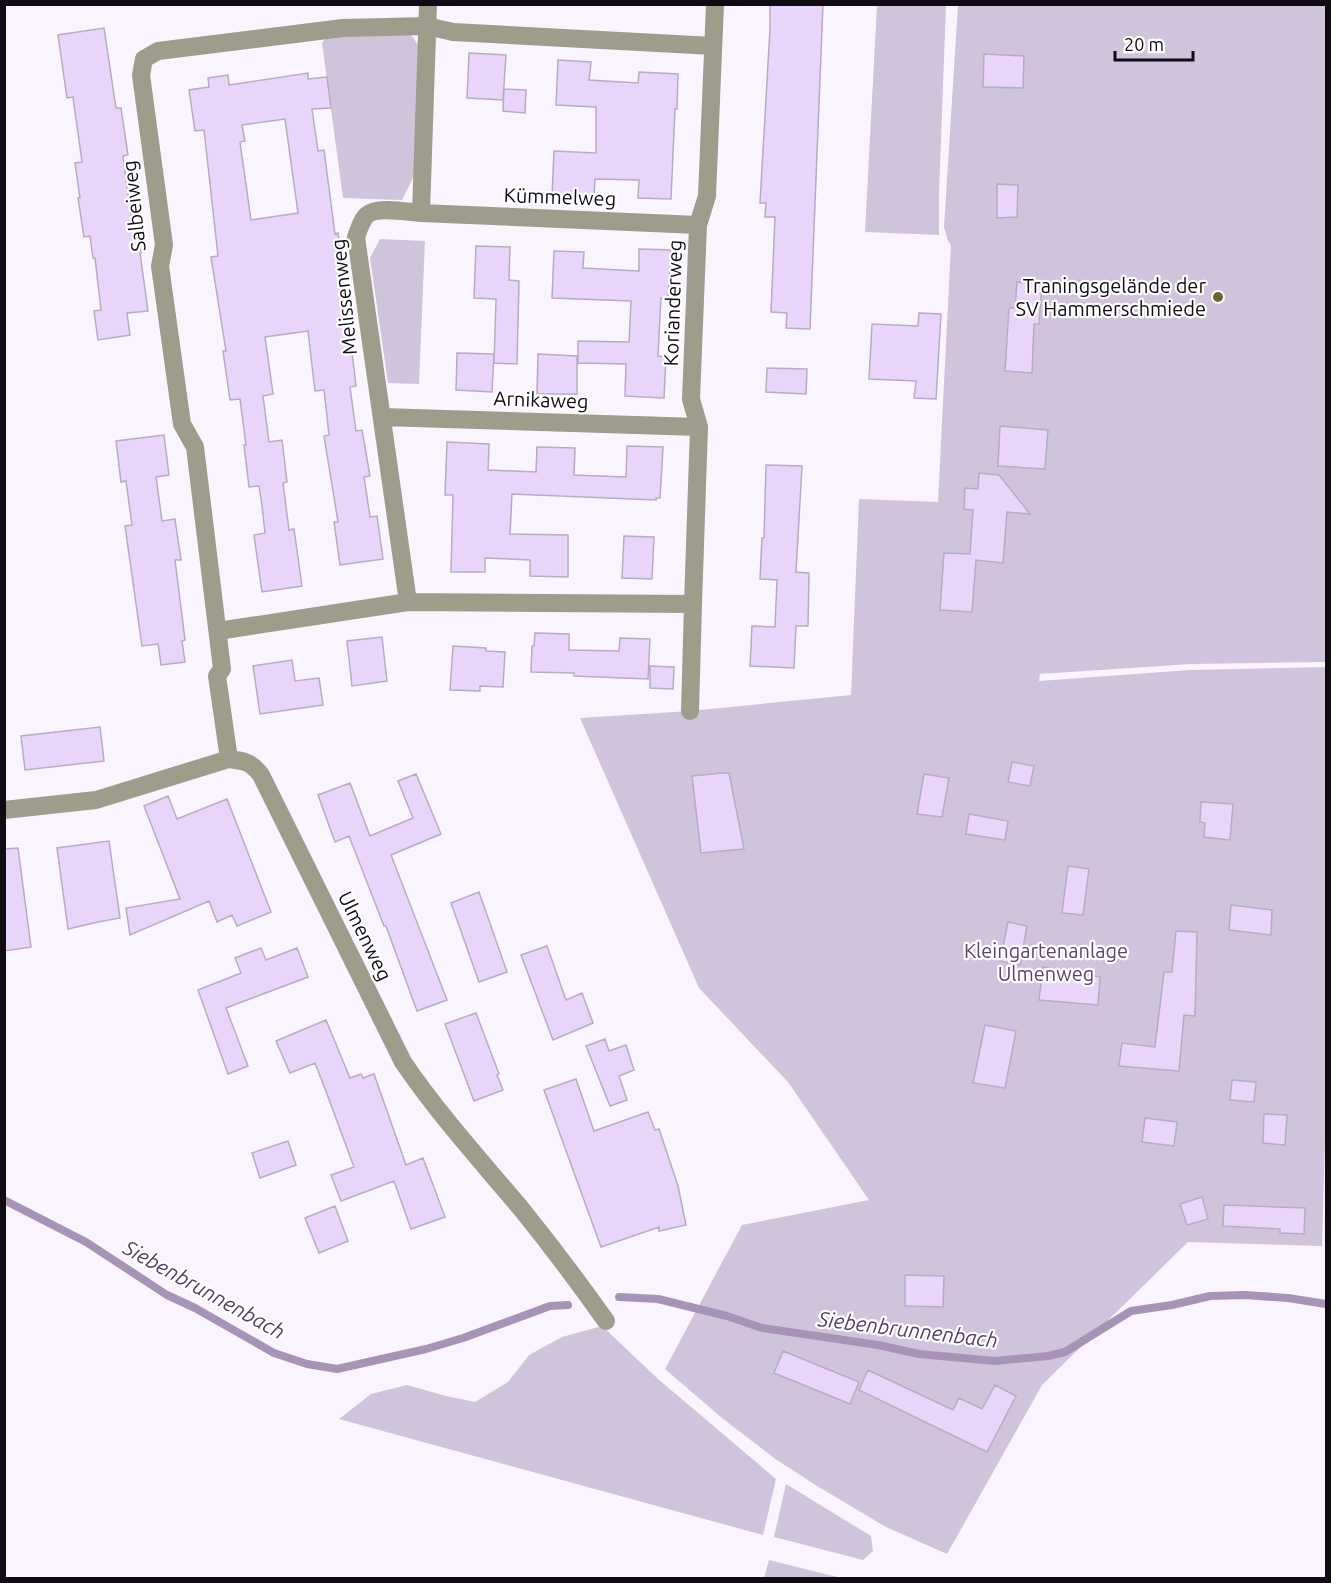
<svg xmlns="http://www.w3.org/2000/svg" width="1331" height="1583" viewBox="0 0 1331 1583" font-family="Ubuntu,sans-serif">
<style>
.green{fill:#d0c3dc}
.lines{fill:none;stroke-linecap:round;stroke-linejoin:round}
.stream{stroke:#a793b6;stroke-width:8}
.building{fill:#e9d4fa;stroke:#b8acc3;stroke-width:1.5;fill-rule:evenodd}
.minor{stroke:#9e9d8b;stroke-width:18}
.poi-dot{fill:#6a6532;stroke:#fff;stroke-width:2}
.labels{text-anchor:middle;stroke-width:4.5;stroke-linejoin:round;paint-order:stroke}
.street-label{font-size:20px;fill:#100b13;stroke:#fff}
.poi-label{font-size:20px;fill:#100b13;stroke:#fff;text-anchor:end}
.park-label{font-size:20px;fill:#5e4172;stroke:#fff}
.water-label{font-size:21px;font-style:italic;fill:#583c6c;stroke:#fff}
</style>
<rect width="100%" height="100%" fill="#f9f4fe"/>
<!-- green -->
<path class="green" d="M877 5H946L939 193V235L865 232Z
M958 5H1326V662L1191 664 1040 674 1039 681 1190 670 1326 667V1103L1322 1246 1188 1242 1042 1385 947 1554 886 1527 817 1486 774 1458 722 1418 665 1369 742 1225 869 1200 788 1082 699 988 580 718 690 711 851 695 859 499 938 502 951 245 948 241 944 227Z
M404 32 413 37 419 47 415 174 402 200 343 198 322 43 330 33Z
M380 239 425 241 419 384 388 383 370 258Z
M602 1326 658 1379 776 1479 763 1535 339 1419 371 1394 407 1385 446 1396 475 1402 508 1382 529 1355 562 1337Z
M786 1484 871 1536 873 1551 863 1560 774 1537Z
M769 1560 841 1578H764Z"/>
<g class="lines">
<!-- stream -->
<path class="stream" d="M4 1200 86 1242 167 1295 195 1308 274 1353 307 1364 337 1369 426 1349 463 1338 550 1306 568 1305
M619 1297 658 1299 727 1316 762 1328 878 1345 919 1354 995 1361 1048 1356 1065 1352 1131 1311 1172 1305 1210 1296 1245 1295 1288 1298 1326 1304"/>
</g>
<!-- building -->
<path class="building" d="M770 4H823L810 329 786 328 787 313 771 312 775 217H765L766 203H760L770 29Z
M104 28 116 108H121L128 155 123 156 133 231H139L141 253H140L148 311 127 313 130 335 98 340 94 311 101 310 95 258H93L90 236 84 237 78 198H80L75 163 82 162 73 97 67 98 58 35Z
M469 53 506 55 503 100 467 98Z
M984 54 1024 56 1023 88 983 87Z
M558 60 591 62 589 80 638 83 639 72 678 74 677 109H675L671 199 638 198 639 180 595 179 594 198 552 196 554 151 596 153V107L556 105Z
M308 73V79L327 77 331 108 312 109 318 151 324 150 335 234 338 233 356 386 350 387 356 431 362 430 370 476 364 477 370 517 377 516 383 559 340 565 334 522H338L324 436 329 435 324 390 315 391 308 331 265 337 273 394 263 396 269 442 282 440 287 482 283 483 289 530 294 529 302 586 262 592 254 535 265 533 262 506 259 486 249 487 244 445H246L240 399 230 400 223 351H226L211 257 218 256 204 130 195 131 189 90 209 87 208 78 228 75 229 85ZM285 119 298 213 251 220 240 142 245 141 242 125Z
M504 89 526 90 525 113 503 111Z
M997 184 1018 185 1017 217 997 218Z
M476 246 510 247 509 280 519 281 517 364 494 363 496 299 474 298Z
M639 249 671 250 668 299 661 298 659 335 658 356 666 357 664 398 625 396 626 364 578 363V341L629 342 631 301 552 298 554 251 584 252 583 268 639 271Z
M1017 282 1042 284 1039 324H1034L1032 373 1005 371 1009 308H1015Z
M919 313 941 314 936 399 914 398 916 381 869 379 872 324 918 326Z
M457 353 494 354 492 392 456 390Z
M538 354 577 356V394H537Z
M767 368 807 369 806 394 766 392Z
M1000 426 1048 430 1045 469 998 466Z
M164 435 169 475 156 477 162 521 175 519 181 560H175L185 640 182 641 185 662 161 665 158 644 142 646 125 526 132 525 126 481 121 482 116 441Z
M447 442 489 444 488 470 536 472 537 447 575 448 574 475 626 477 627 446 663 447 660 498H656V500L512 494 510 534 568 535V577L530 576V560L485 558V572H451L453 495H445Z
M766 465 802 466 796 572 809 573 808 626H796L794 668 750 666 752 626 775 627 777 580 760 579 762 538H764Z
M979 473 999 475 1030 514 1007 512 1003 563 976 560 972 612 940 610 944 553 970 554 973 510 964 509 965 488 978 489Z
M624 536 654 537 652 579 622 578Z
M535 633 569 634V650L619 651 620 638 650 639 648 679 574 676V673L531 672 532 646H534Z
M382 637 387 681 352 686 347 641Z
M453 646 486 648V651L505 652 503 687 480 686V691L450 690Z
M292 660 295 681 319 678 323 705 260 714 253 666Z
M650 666 674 667 673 689 650 688Z
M100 727 104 761 25 770 21 736Z
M1012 762 1034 766 1030 786 1008 782Z
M722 773H729L744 849 701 853 692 776Z
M416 774 441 834 391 855 447 1000 417 1011 386 926H384L349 836 335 842 318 795 350 783 370 836 413 818 398 781Z
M924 774 949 778 942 817 917 814Z
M168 796 177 819 227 799 271 912 237 926 232 915 217 922 209 901 130 935 126 908 180 899 144 806Z
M1201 802 1233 804 1230 840 1204 837 1205 823 1200 822Z
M969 814 1008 821 1005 840 966 834Z
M109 841 120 918 98 922 68 929 57 848Z
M18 848 31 947 4 951V849Z
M1068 866 1089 869 1083 915 1062 913Z
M479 892 507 972 479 982 451 903Z
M1231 905 1272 910 1271 935 1229 930Z
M1008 922 1027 926 1020 965 1000 961Z
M1176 931 1197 932 1195 1016 1184 1015 1179 1071 1119 1066 1122 1043 1155 1047 1164 972H1172Z
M547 946 566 1000 582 993 593 1023 553 1040 521 955Z
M261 948 266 960 297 948 308 977 226 1008 248 1066 228 1074 198 990 241 973 235 958Z
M1043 967 1100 977 1098 1005 1039 1000Z
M476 1013 499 1074 497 1075 503 1090 474 1101 445 1024Z
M326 1020 350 1078 361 1074 363 1078 374 1074 406 1165 423 1158 445 1217 411 1229 394 1181 341 1201 331 1175 354 1167 327 1094 315 1063 290 1073 276 1041Z
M985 1025 1016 1031 1005 1088 973 1083Z
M605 1039 609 1051 626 1045 634 1070 619 1076 627 1100 610 1106 586 1046Z
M576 1079 594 1131 648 1112 655 1130 659 1129 678 1186 686 1225 659 1231V1227L601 1247 544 1090Z
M1232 1080 1256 1082 1254 1102 1230 1100Z
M1264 1114 1287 1115 1285 1145 1263 1143Z
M1145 1118 1177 1122 1174 1146 1142 1142Z
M288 1141 296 1165 260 1178 252 1153Z
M1202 1197 1208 1219 1187 1225 1180 1204Z
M1224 1205 1305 1208 1304 1234 1280 1233V1229L1223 1226Z
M335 1206 348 1241 319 1253 305 1218Z
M905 1275 944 1276 943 1307 905 1306Z
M783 1351 859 1382 850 1404 774 1373Z
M868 1370 953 1410 959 1398 982 1409 995 1385 1016 1396 987 1452 859 1390Z"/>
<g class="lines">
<!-- minor -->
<path class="minor" d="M421 213 698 225
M382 417 699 427
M408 602 356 237C359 230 361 220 367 215 376 206 408 212 421 213L428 4
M218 631 408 602 693 604 699 427 691 399 698 225 707 196 715 4
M690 711 693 604
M229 759 217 676 222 669 195 447 182 424 160 266 164 245 141 75 144 59 158 51 343 28 427 26 453 32 713 46
M4 810 96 800 229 759C245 761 251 762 261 775L403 1062C439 1115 482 1162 523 1211 552 1247 579 1283 606 1321"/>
</g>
<!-- markers -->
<circle class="poi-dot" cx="1218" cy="297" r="6"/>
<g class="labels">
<!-- street labels -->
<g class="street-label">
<text transform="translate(560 197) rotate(2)" y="7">Kümmelweg</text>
<text transform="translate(134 206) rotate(-96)" y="7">Salbeiweg</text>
<text transform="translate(344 297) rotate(-96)" y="7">Melissenweg</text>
<text transform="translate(673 303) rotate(-88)" y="7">Korianderweg</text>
<text transform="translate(541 400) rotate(2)" y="7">Arnikaweg</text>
<text transform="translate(365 936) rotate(64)" y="7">Ulmenweg</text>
</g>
<!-- poi labels -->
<g class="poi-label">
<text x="1206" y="293">Traningsgelände der<tspan x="1206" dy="23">SV Hammerschmiede</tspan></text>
</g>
<!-- park labels -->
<g class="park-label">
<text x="1046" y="958">Kleingartenanlage<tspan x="1046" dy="23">Ulmenweg</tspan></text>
</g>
<!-- water labels -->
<g class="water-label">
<text transform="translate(204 1290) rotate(29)" y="7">Siebenbrunnenbach</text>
<text transform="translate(908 1330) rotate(7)" y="7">Siebenbrunnenbach</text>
</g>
</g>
<!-- border -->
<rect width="1331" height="1583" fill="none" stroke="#100b13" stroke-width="12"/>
<!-- scale -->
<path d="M1115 51v9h78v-9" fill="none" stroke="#100b13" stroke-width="3"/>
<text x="1124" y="51" font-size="18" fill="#100b13" stroke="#ffffff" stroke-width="4.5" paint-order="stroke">20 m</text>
</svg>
